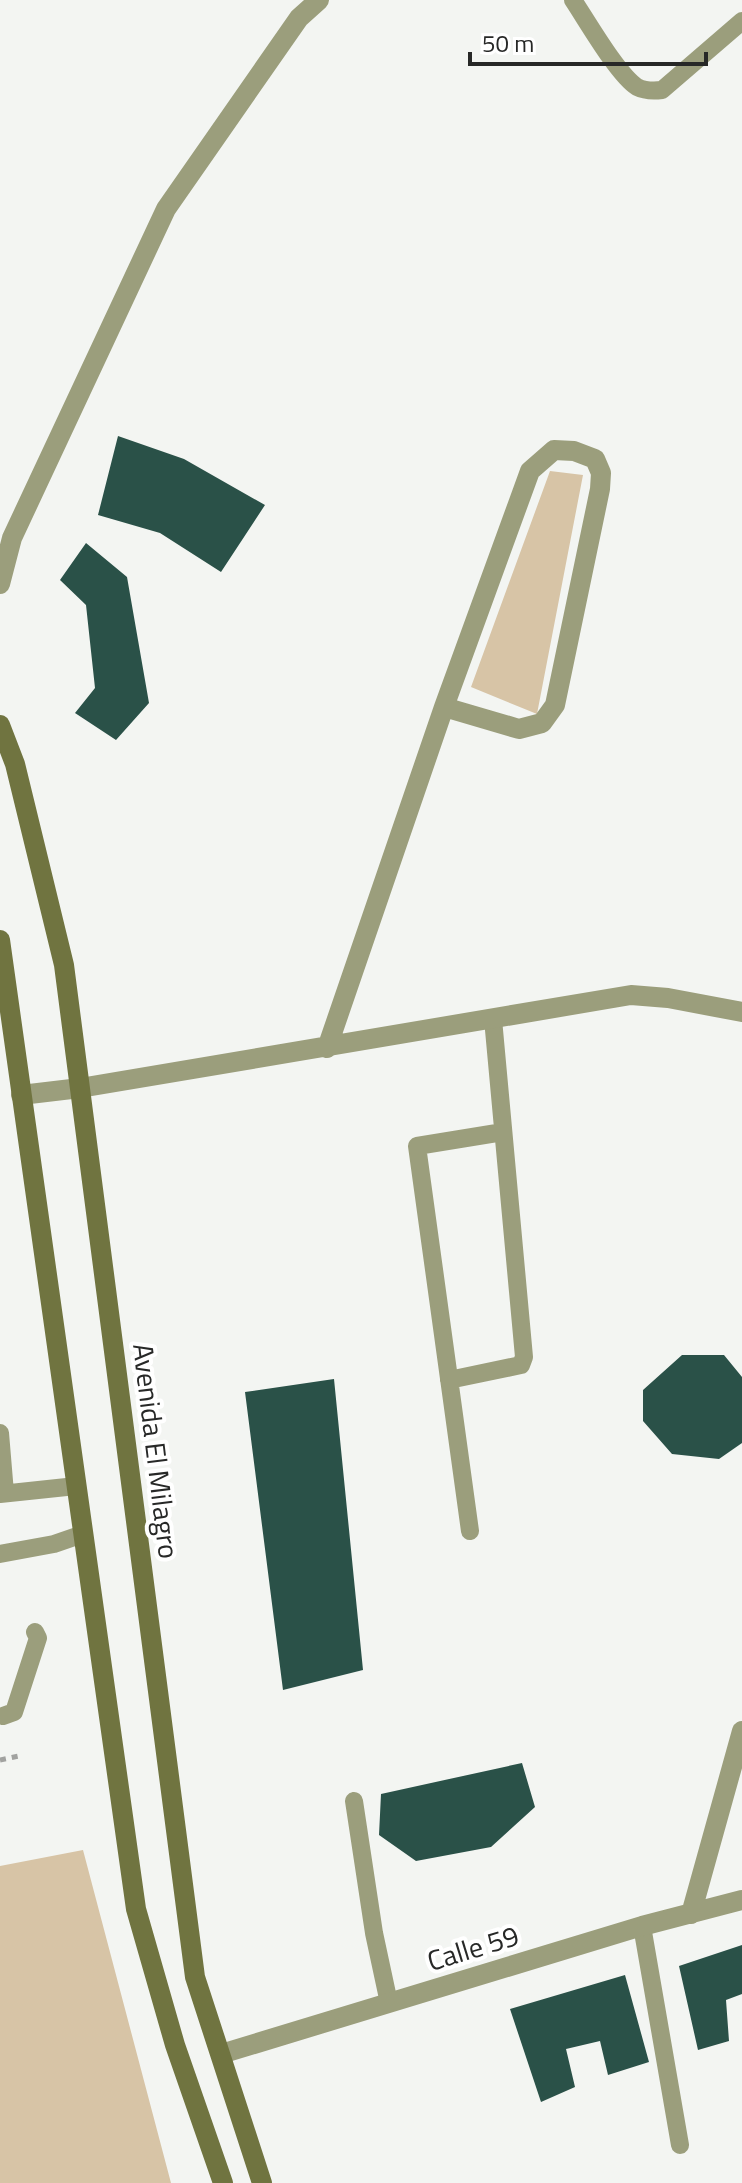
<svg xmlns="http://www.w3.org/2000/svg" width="742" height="2183" viewBox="0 0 742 2183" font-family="'Titillium Web',sans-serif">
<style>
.green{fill:#d7c4a6}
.building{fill:#2a5148}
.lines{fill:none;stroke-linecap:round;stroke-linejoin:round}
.path{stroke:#a1a2a0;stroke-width:5;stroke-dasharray:6 6;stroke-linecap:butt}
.service{stroke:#9b9e7c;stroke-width:18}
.minor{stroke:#9b9e7c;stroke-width:20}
.secondary{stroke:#707440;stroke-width:20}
.labels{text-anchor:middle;stroke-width:8;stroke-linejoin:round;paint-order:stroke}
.street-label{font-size:28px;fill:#272827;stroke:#fff}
</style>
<rect width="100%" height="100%" fill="#f3f5f2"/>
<!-- green -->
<path class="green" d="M550 471 583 475 537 714 471 687Z
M83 1850 171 2183H0V1866Z"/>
<!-- building -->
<path class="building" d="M118 436 184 459 265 505 221 572 160 533 98 515Z
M86 543 127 577 149 703 116 740 75 713 95 688 86 605 60 580Z
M682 1355H724L742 1377V1443L719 1459 672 1454 643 1421V1390Z
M334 1379 363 1670 283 1690 245 1392Z
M522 1763 535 1807 491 1847 416 1861 379 1835 381 1794Z
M742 1945V1994L726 2000 729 2041 698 2050 679 1966Z
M625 1975 649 2062 608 2075 600 2041 566 2049 575 2087 541 2102 510 2009Z"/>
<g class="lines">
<!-- path -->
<path class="path" d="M0 1760 19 1756"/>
<!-- service -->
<path class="service" d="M573 0C587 21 618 75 637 87 645 91 654 91 662 90L742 21
M449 1380 521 1365 524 1357 493 1019
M0 1433 5 1493
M0 1494 76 1486
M470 1531 417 1146 503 1132
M0 1554 54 1544 83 1534
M3 1716 14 1712 38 1638 35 1632
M354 1801 374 1933 389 2003
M642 1926 680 2145"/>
<!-- minor -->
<path class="minor" d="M0 584 12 538 166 209 299 18 319 0
M327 1048 444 707 530 471 554 450 574 451 595 459 601 473 600 489 555 705 542 723 519 729 444 707
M21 1095 80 1088 631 995 668 998 742 1012
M691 1914 742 1731
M221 2054 642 1926 742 1900"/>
<!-- secondary -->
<path class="secondary" d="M0 725 15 764 64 965 195 1977 262 2183
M0 940 136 1909 175 2045 223 2183"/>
</g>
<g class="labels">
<!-- street labels -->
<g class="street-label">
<text transform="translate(156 1451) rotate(83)" y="10">Avenida El Milagro</text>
<text transform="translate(473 1948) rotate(-17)" y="10">Calle 59</text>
</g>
</g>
<!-- scale -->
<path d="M470 52v12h236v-12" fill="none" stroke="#272827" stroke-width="4"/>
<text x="482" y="52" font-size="24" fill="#272827" stroke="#ffffff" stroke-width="6" paint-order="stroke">50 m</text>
</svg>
